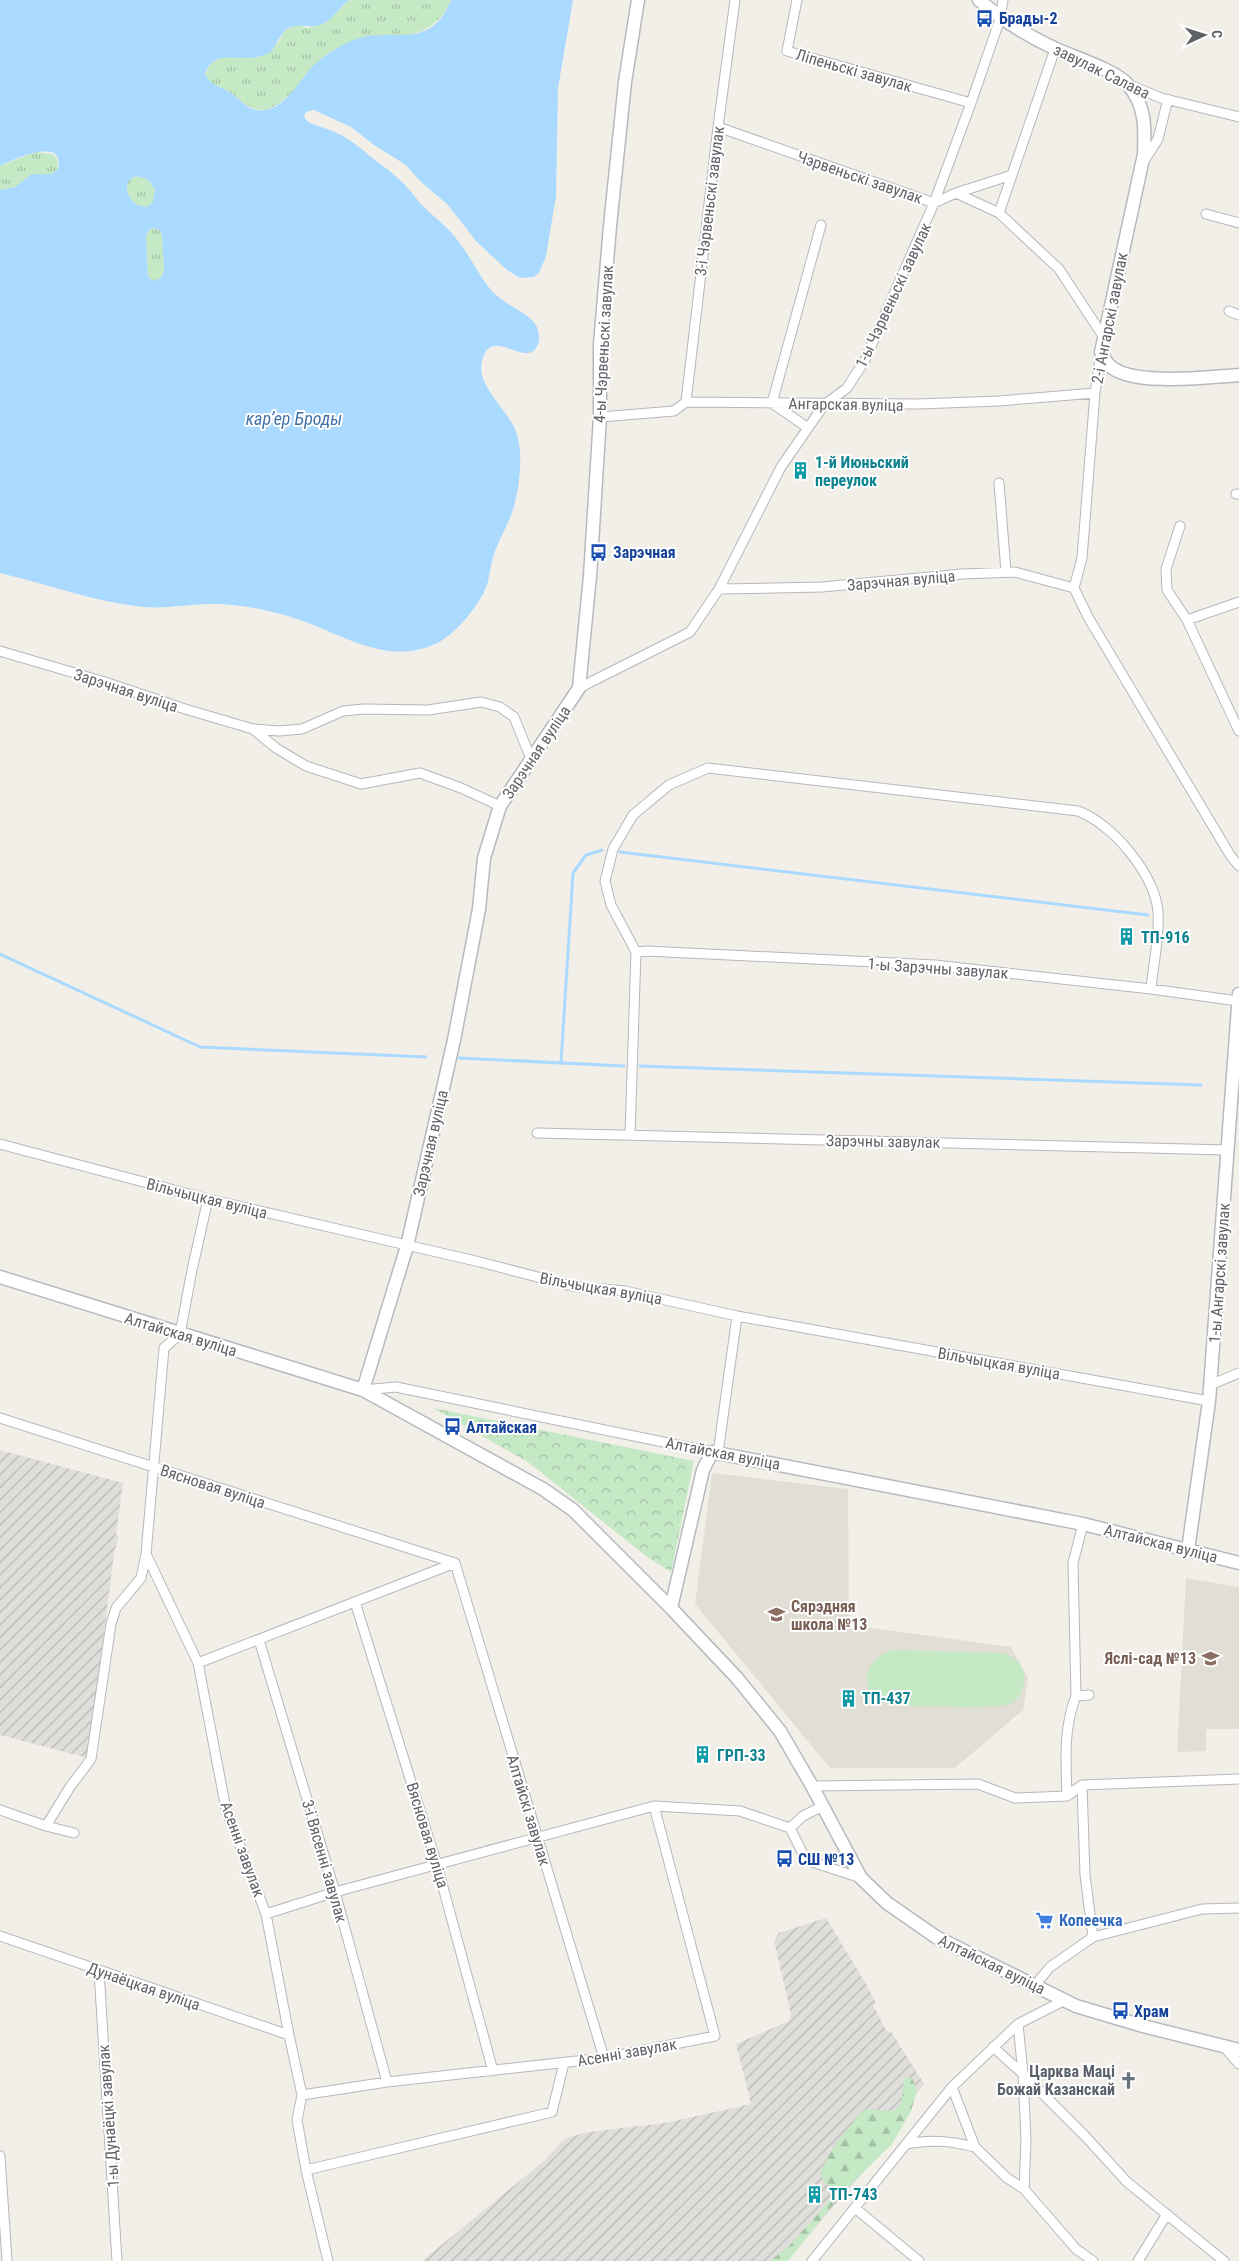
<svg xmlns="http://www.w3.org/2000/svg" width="1239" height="2261" viewBox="0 0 1239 2261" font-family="'Roboto Condensed',sans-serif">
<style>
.industrial{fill:url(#industrial-furrows)}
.education{fill:#e1ded6}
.grass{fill:url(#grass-tufts)}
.forest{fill:url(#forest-firs)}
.park{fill:url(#park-crowns)}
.pitch{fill:#c5e8c5}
.water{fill:#aadaff;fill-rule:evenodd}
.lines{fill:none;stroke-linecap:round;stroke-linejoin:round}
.stream{stroke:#aadaff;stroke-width:3}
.street-casing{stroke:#b5b8bc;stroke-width:11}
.secondary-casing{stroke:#b6babf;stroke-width:15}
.street{stroke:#fff;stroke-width:9}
.secondary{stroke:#fff;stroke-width:12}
.labels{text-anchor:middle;stroke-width:4;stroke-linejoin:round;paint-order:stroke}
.transit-label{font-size:16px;font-weight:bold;fill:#164399;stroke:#fff;text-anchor:start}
.street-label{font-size:16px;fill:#5f6368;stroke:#fff}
.culture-label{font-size:16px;font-weight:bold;fill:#0d838f;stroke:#fff;text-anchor:start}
.education-label{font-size:16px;font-weight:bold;fill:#785e54;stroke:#fff;text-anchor:start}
.shop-label{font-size:16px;font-weight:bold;fill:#366cbe;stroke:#fff;text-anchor:start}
.worship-label{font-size:16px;font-weight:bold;fill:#5b616d;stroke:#fff;text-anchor:end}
.water-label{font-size:18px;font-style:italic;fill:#4174aa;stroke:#fff}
</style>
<defs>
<pattern id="industrial-furrows" width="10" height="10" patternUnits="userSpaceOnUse" patternTransform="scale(1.25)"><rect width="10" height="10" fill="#e0deda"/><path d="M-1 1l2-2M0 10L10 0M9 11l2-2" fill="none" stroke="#b9b8b5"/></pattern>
<pattern id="grass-tufts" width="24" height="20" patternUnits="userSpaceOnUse" patternTransform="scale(1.25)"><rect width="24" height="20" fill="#c5e8c5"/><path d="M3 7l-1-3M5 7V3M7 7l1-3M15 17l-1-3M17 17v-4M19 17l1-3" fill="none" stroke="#a3c0a4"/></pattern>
<pattern id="forest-firs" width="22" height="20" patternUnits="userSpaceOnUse" patternTransform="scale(1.25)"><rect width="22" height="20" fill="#c5e8c5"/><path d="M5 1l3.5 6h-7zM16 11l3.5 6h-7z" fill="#a3c0a4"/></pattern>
<pattern id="park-crowns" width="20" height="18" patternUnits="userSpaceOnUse" patternTransform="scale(1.25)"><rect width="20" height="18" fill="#c5e8c5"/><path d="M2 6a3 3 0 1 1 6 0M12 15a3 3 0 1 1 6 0" fill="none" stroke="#a3c0a4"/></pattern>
</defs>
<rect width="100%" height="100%" fill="#f1efe8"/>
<!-- industrial -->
<path class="industrial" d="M0 1450 123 1483 116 1535 119 1536 114 1553 88 1758 0 1735Z
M826 1918 866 1984 876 2003 873 2005 886 2030 892 2033 924 2084 879 2142 880 2152 787 2261H422L544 2161 565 2138 589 2132 665 2123 751 2104 736 2044 789 2021 791 2014 774 1941 779 1933Z"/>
<!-- education -->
<path class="education" d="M712 1473 848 1489 849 1625 1011 1647 1028 1678 1023 1710 955 1768H830L695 1604Z
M1186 1578 1239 1587V1729H1206V1751L1177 1752Z"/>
<!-- grass -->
<path class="grass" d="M349 0H451C440 26 420 36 393 36 360 55 325 72 293 92 283 99 277 108 264 110 249 111 239 98 227 91 219 86 207 84 205 73L214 60 225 56 250 59 278 43 283 33 291 27 299 25 307 28 326 23Z
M36 152 52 154 57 158 58 169 52 174 27 178 15 187 0 190V166Z
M136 176 147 179 155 189 153 202 147 207C133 207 124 194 128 181Z
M154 228 160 231 162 235 164 270 161 278 153 281 148 276 146 236 150 229Z"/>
<!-- forest -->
<path class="forest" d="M906 2077 912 2078 917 2091 911 2111 892 2144 842 2193 788 2261H770L789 2246 831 2199 832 2189 825 2183 820 2174C829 2150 847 2129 863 2110 875 2107 885 2113 896 2110 907 2096 899 2090 906 2077Z"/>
<!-- park -->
<path class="park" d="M433 1408 694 1461 671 1572 646 1556 528 1462Z"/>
<!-- pitch -->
<path class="pitch" d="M895 1650 1004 1653C1016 1658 1026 1668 1024 1682 1023 1693 1017 1701 1007 1705 995 1709 892 1707 882 1702 855 1688 867 1654 895 1650Z"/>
<!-- water -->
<path class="water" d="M0 0H349C340 7 333 19 323 24 309 30 293 20 283 33 278 39 275 47 270 53 264 55 257 58 251 58 231 59 215 51 205 73 208 85 222 87 231 93 238 98 245 106 253 109 281 118 298 81 314 65 325 55 336 48 349 42 388 23 428 56 451 0H573L558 88 556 196 546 256 539 273 534 277 520 278 507 270 477 242 447 204 420 181 406 165 374 145 351 127 314 110 306 112 304 116 306 120 310 123C321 127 332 130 343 136 353 142 362 149 371 157 378 163 387 168 394 175 405 183 413 195 422 205 434 217 449 228 459 242 471 258 479 276 492 291 504 305 531 313 537 327 539 333 540 339 538 344 527 372 491 323 482 361 475 388 512 411 518 438 523 461 519 491 512 513 507 526 500 538 495 551 491 562 490 574 487 585 479 606 454 637 433 645 385 666 339 632 294 618 268 610 240 604 213 604 189 604 166 609 143 607 95 602 47 584 0 573V190L15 187 32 174H52L58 169C66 135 12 160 0 166ZM136 176 147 179 155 189 153 202 147 207C133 207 124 194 128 181ZM154 228 160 231 162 235 164 270 161 278 153 281 148 276 146 236 150 229Z"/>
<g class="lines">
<!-- stream -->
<path class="stream" d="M620 852 1148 915
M0 954 200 1047 426 1057
M459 1058 624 1066
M561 1063 573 873 586 855 602 850
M640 1066 1201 1085"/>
<defs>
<path id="street" d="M797 0 787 51 971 103
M1130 85 1161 98 1239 117
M718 127 934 203 956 193 999 213 1059 269 1103 336
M1144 161 1158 139 1168 99
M956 193 1012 175
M999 213 1055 49
M1206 214 1239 223
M1229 311 1239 315
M686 402 718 127 735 0
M600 417 674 411 686 402 918 404 999 401 1095 393
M808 428 772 403 821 225
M999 483 1006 572
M1236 494H1239
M1180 526 1166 569 1167 590 1187 620 1239 731
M1074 588 1082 558 1095 393 1101 352
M719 589 781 467 824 405 847 388 865 360 934 203 971 103 1000 19 1003 0
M1187 620 1239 602
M0 651 105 682 185 709 253 729 276 748 306 766 361 784 420 773 461 788 500 806
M579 688 690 632 719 589 822 587 962 574 1015 572 1074 588 1088 617 1230 855 1239 866
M254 729 279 731 302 729 343 711 364 709 428 710 481 702 500 707 514 717 531 759
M636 952 647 951 935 965 1151 989 1238 1001
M537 1133 1228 1150
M630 1135 636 952 611 905 605 881 613 849 633 815 669 785 708 768 1078 811C1113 824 1155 875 1158 912 1160 933 1153 966 1151 989
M0 1144 208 1199 480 1262 572 1286 625 1291 737 1316 1209 1401
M1210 1385 1239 1373
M363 1390 396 1387 712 1452
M0 1418 455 1563
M718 1453 737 1316
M146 1554 198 1663 226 1809 266 1914 289 2035 302 2095 297 2120 306 2170 328 2261
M455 1563 604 2058
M355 1602 437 1865 493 2071
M259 1640 335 1892 387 2082
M198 1663 455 1563
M1076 1696 1089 1695
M1082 1785 1085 1875 1093 1937
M812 1786 978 1784 1015 1798 1067 1796 1082 1785 1239 1779
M1067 1796C1066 1761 1063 1729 1076 1696L1073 1563 1083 1524
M821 1807 803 1816 790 1828 806 1860 861 1878
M0 1810 46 1826 74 1833
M46 1826 70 1787 91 1759 111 1624 116 1608 141 1578 146 1554 164 1348 180 1334 192 1270 208 1199
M266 1914 335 1892 654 1806 740 1811 790 1828
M0 1936 289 2035
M99 1971 117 2261
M1036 1984 1050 1967 1093 1937 1202 1909 1239 1908
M993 2047 1023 2074 1018 2024
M1224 2047 1239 2064
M952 2087 975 2147 1007 2178 1024 2189
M302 2095 387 2082 604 2058 715 2036 654 1806
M906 2144C933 2139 949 2141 975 2147
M0 2156 7 2261
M306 2170 552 2112 564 2063
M855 2208 919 2261
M812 2261 952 2087 1018 2024 1065 2000
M1093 2261 1076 2249 1024 2189 1026 2141 1023 2074 1085 2136 1127 2182 1224 2261
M1138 2261 1167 2214"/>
<path id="secondary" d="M979 0C1002 20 1028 36 1056 49 1074 57 1117 71 1128 85 1146 105 1145 129 1144 154L1101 352C1103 356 1106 362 1109 365 1130 387 1210 377 1239 375
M0 1277 363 1390 543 1489 573 1510 671 1608 737 1678 780 1731 812 1786 861 1878 887 1903 936 1937 1076 2006 1143 2026 1239 2050
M363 1390 407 1246 454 1040 479 909 484 858 500 806 579 688 590 576 600 417V345L610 226 625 82 638 0
M1188 1550 1209 1401 1239 994
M671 1608 703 1470 712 1452 1083 1524 1239 1563"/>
</defs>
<!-- street casing -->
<use href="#street" class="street-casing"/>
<!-- secondary casing -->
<use href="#secondary" class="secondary-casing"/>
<!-- street -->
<use href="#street" class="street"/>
<!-- secondary -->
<use href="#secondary" class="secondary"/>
</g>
<!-- icons -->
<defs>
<symbol id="bus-bare" viewBox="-9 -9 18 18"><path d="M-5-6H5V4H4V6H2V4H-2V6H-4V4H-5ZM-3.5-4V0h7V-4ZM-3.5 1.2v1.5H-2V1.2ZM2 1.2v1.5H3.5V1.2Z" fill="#1a4fb4" stroke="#fff" stroke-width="2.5" paint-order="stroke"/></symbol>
<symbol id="building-bare" viewBox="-9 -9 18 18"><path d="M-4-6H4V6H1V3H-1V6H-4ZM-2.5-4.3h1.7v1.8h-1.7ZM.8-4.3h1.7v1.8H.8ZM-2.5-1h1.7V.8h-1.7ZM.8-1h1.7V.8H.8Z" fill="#0f9aa8" stroke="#fff" stroke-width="2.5" paint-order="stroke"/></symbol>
<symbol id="school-bare" viewBox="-9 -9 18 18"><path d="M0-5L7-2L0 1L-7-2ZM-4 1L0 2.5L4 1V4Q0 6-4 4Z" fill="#8d6e63" stroke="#fff" stroke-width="2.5" paint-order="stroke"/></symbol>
<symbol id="supermarket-bare" viewBox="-9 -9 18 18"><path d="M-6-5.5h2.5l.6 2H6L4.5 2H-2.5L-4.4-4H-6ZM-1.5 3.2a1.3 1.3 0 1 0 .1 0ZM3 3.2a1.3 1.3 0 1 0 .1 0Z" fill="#3f7fe0" stroke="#fff" stroke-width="2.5" paint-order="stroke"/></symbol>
<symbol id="church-bare" viewBox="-9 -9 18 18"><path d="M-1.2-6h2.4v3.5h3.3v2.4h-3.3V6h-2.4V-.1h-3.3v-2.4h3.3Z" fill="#6b7280" stroke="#fff" stroke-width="2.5" paint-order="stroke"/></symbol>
</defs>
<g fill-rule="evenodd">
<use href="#bus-bare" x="972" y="6" width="25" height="25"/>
<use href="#building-bare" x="788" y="458" width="25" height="25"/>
<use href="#bus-bare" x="586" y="540" width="25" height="25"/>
<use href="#building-bare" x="1114" y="924" width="25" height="25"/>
<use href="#bus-bare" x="440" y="1414" width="25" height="25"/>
<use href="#school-bare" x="764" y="1602" width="25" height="25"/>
<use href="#school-bare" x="1198" y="1646" width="25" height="25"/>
<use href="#building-bare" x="836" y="1686" width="25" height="25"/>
<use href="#building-bare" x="690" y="1742" width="25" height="25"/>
<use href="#bus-bare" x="772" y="1846" width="25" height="25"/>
<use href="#supermarket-bare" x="1032" y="1908" width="25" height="25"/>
<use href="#bus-bare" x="1108" y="1998" width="25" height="25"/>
<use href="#church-bare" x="1116" y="2068" width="25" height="25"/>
<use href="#building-bare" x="802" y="2182" width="25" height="25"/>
</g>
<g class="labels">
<!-- transit labels -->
<g class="transit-label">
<text x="999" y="24">Брады-2</text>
<text x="613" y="558">Зарэчная</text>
<text x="466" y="1433">Алтайская</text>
<text x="798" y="1865">СШ №13</text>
<text x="1134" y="2017">Храм</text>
</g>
<!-- street labels -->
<g class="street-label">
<text transform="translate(854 70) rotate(16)" y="6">Ліпеньскі завулак</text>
<text transform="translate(1102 71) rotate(26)" y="6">завулак Салава</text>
<text transform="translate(860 177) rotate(19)" y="6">Чэрвеньскі завулак</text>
<text transform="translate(709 201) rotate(-83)" y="6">3-і Чэрвеньскі завулак</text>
<text transform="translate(893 295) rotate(-65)" y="6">1-ы Чэрвеньскі завулак</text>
<text transform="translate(1109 318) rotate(-79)" y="6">2-і Ангарскі завулак</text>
<text transform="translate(603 344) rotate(-87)" y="6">4-ы Чэрвеньскі завулак</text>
<text transform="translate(846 404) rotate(1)" y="6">Ангарская вуліца</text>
<text transform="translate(901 580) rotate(-5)" y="6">Зарэчная вуліца</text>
<text transform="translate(126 690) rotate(18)" y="6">Зарэчная вуліца</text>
<text transform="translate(536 752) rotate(-56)" y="6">Зарэчная вуліца</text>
<text transform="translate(938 968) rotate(4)" y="6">1-ы Зарэчны завулак</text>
<text transform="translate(883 1141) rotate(1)" y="6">Зарэчны завулак</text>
<text transform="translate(430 1143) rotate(-77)" y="6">Зарэчная вуліца</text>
<text transform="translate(207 1198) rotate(14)" y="6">Вільчыцкая вуліца</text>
<text transform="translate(1219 1273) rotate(-86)" y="6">1-ы Ангарскі завулак</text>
<text transform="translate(601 1288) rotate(10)" y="6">Вільчыцкая вуліца</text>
<text transform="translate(181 1334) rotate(17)" y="6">Алтайская вуліца</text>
<text transform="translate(999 1363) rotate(10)" y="6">Вільчыцкая вуліца</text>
<text transform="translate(723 1453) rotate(11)" y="6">Алтайская вуліца</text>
<text transform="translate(213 1486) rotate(18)" y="6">Вясновая вуліца</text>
<text transform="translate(1161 1543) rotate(14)" y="6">Алтайская вуліца</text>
<text transform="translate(529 1810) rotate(73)" y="6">Алтайскі завулак</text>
<text transform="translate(428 1835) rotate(73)" y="6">Вясновая вуліца</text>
<text transform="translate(243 1849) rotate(70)" y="6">Асенні завулак</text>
<text transform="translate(325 1861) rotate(74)" y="6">3-і Вясенні завулак</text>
<text transform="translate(992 1964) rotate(26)" y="6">Алтайская вуліца</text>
<text transform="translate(144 1986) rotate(19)" y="6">Дунаёцкая вуліца</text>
<text transform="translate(627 2052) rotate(-10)" y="6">Асенні завулак</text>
<text transform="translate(108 2116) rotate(-94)" y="6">1-ы Дунаёцкі завулак</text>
</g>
<!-- culture labels -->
<g class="culture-label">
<text x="815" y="468">1-й Июньский<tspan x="815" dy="18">переулок</tspan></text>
<text x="1141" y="943">ТП-916</text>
<text x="862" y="1704">ТП-437</text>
<text x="717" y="1761">ГРП-33</text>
<text x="829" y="2200">ТП-743</text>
</g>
<!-- education labels -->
<g class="education-label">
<text x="791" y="1612">Сярэдняя<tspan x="791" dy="18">школа №13</tspan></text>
<text x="1196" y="1664" text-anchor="end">Яслі-сад №13</text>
</g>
<!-- shop labels -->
<g class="shop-label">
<text x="1059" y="1926">Копеечка</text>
</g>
<!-- worship labels -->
<g class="worship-label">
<text x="1115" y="2077">Царква Маці<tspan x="1115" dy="18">Божай Казанскай</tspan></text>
</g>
<!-- water labels -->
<g class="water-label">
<text x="294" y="425">карʼер Броды</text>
</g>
</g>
<!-- north arrow -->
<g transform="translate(1204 35) rotate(86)" stroke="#ffffff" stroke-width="4" paint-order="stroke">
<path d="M0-4L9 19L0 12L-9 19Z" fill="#5f6368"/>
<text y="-8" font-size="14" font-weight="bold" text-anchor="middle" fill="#5f6368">С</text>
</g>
</svg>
